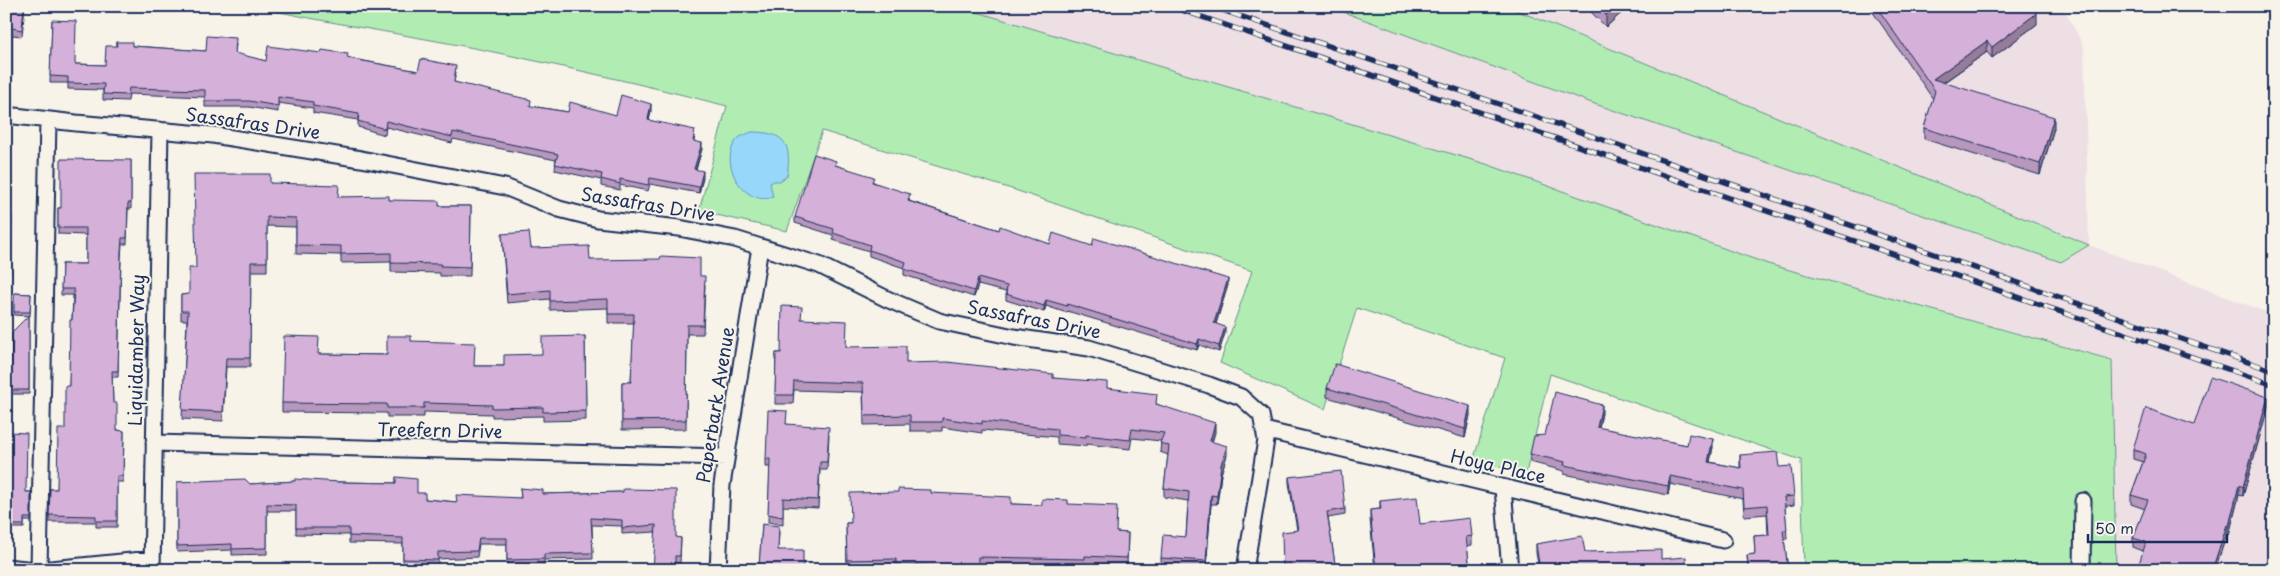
<svg xmlns="http://www.w3.org/2000/svg" width="2280" height="576" viewBox="0 0 2280 576" font-family="'Playpen Sans',sans-serif">
<style>
.built{fill:#eddfe4}
.green{fill:#b1edb3;stroke:#668e88}
.water{fill:#97d7f9;stroke:#6594bb}
.lines{fill:none;stroke-linecap:round;stroke-linejoin:round}
.minor-casing{stroke:#1b2f5e;stroke-width:19}
.minor{stroke:#f7f3e8;stroke-width:15}
.rail-casing{stroke:#1b2f5e;stroke-width:5.5}
.rail{stroke:#f7f3e8;stroke-width:4;stroke-dasharray:11;stroke-linecap:butt}
.wall{fill:#b797bb;stroke:#1b2f5e}
.shaded-wall{fill:#957b98;stroke:#1b2f5e}
.building{fill:#d5b0d9;stroke:#1b2f5e}
.labels{text-anchor:middle;stroke-width:4;stroke-linejoin:round;paint-order:stroke}
.street-label{font-size:18px;fill:#1b2f5e;stroke:#f7f3e8}
</style>
<rect width="100%" height="100%" fill="#f7f3e8"/>
<filter id="ink" filterUnits="userSpaceOnUse"><feTurbulence type="fractalNoise" baseFrequency=".02" numOctaves="2"/><feDisplacementMap in="SourceGraphic" scale="10" xChannelSelector="R" yChannelSelector="G"/><feConvolveMatrix kernelMatrix="1 2 1 2 8 2 1 2 1" color-interpolation-filters="sRGB"/></filter>
<g filter="url(#ink)">
<!-- built -->
<path class="built" d="M957 6H1327L1592 103 2061 262 2089 245 1506 6H2062L2084 46 2089 245 2274 315V570H2116L2112 359 1768 264 1486 164Z"/>
<!-- green -->
<path class="green" d="M252 6H957L1486 164 1768 264 2112 360 2116 570H1804L1801 460 1550 374 1526 473 1473 461 1505 358 1357 308 1325 409 1220 363 1252 271 1015 190 822 131 787 231 699 211 727 106C645 85 562 66 479 49 403 34 327 23 252 6Z
M1327 6H1506L2089 245 2061 262 1592 103Z"/>
<!-- water -->
<path class="water" d="M751 132C785 132 792 143 787 176L780 181H774L770 183 773 197C742 208 715 157 740 137 743 135 748 134 751 132Z"/>
<g class="lines">
<defs>
<path id="minor" d="M6 115 76 123 213 135 361 159 505 187 559 209 598 219 679 228 735 239 819 265 887 299 939 321 1014 337 1089 348 1209 385 1241 397 1261 415 1266 440 1245 570
M1264 430 1723 540
M154 443 726 457
M1503 488 1510 570
M6 567 36 570
M39 570 48 120
M41 570 152 559
M152 570 160 130
M718 570 722 485 760 247
M2082 570 2083 501"/>
</defs>
<!-- minor casing -->
<use href="#minor" class="minor-casing"/>
<!-- minor -->
<use href="#minor" class="minor"/>
<defs>
<path id="rail" d="M1170 6 2274 385
M1210 6 1400 70 2274 371"/>
</defs>
<!-- rail casing -->
<use href="#rail" class="rail-casing"/>
<!-- rail -->
<use href="#rail" class="rail"/>
</g>
<!-- wall -->
<path class="wall" d="M6 6H25L22 36 12 35V83H6Z
M1585 6H1629L1606 27Z
M1870 6H2032L2037 24 1992 58 1987 52 1943 83 2054 128 2040 175 1924 139V128L1933 99 1870 8Z
M52 20 75 64 105 65 116 46V42L132 46 206 51 236 44 235 54 266 61 348 58 418 71 456 72 454 82 531 106 568 112 616 115 651 111 649 120 695 136 694 141 702 149 696 170 703 178 699 193 650 184 648 191 620 185V190L601 186V180L555 170 556 160 453 139 452 143 386 127 385 135 358 127V120L313 113V108L278 103V112L249 107H205V97L129 94 128 101 103 100V90L68 89V83H50Z
M131 160V209H128L127 244H122L121 259 118 377H112L113 403 117 430 124 431 123 482H117V527H96V522H49L50 489H57L65 429 69 386 73 295H61L62 264H86V235L58 234V208H61Z
M836 165 874 182 910 200 909 201 999 230 1050 244 1092 246 1228 285 1216 324 1225 333 1219 352 1199 345 1197 350 1067 311V313L1046 306 1044 312 1006 300V292L978 285 974 297 904 275V268L869 256V251L833 240V235L795 223V217Z
M270 183 339 197 389 200 439 206H471L470 276H440V273L391 272V262L341 263V255L296 254V227L267 226V271H251L250 367H226L223 421 182 419 187 320H181V295L189 294 196 268Z
M6 215H12L11 275H6Z
M502 234 531 248 590 260 700 276 705 285 703 334H687L686 429 622 430V382H631L634 323H608V308L550 310V299L507 303Z
M14 293 31 294 30 316H29V394H11L12 332 29 316 14 315Z
M802 319 846 347 906 363 1053 378 1107 388 1157 404 1215 432 1212 442 1227 455 1221 474 1217 504H1211L1206 570 1161 567V558L1186 537 1188 501 1164 497V488L1168 455 1160 452 1161 441 1132 438 1130 449 1086 444V446L1057 444V437L982 430V433L942 427V431H910V424L864 425 863 392 794 390 793 404H775L776 353H781Z
M585 336 586 420 543 421V416L492 417V414L424 412V417H387V413L282 412V403L319 354 387 355 411 341 475 366H504L542 354Z
M1327 388 1470 415 1465 438 1327 397Z
M2268 407 2243 496 2239 495 2229 535 2227 534 2143 551 2133 547V538L2145 509 2131 504V495L2143 462 2133 459V449L2194 425Z
M1602 413 1599 428 1687 445 1713 447 1710 462 1740 468V455L1779 467 1794 496V505L1785 506 1787 539H1784L1788 570H1748L1747 555 1755 554 1754 536 1768 535 1767 514 1744 516 1743 499 1670 484 1668 495 1564 474V471L1530 462V454L1545 435Z
M786 424 829 435 827 470H820L818 508 783 506V525L768 522 770 467H766V459Z
M9 432 26 492H31V521H24V528H8Z
M396 477 425 499 457 502 521 498 520 488 543 494 623 492 676 537 681 538 680 563H675L655 532 622 534V526L592 525 593 559 544 560V565L507 566V544H479L477 557 438 559V566H403V544L349 543V535L296 534V511H267V554L232 555V550L177 552V482L250 484 295 481 396 483Z
M1289 477 1345 509V515L1328 518 1335 564V570H1282L1297 530 1289 483Z
M931 493 1011 504 1042 505 1068 504 1116 532 1128 533 1127 567 1085 565V568L978 566V570H896V568L847 569 846 523H851Z
M1380 501 1420 524 1472 536V545L1467 546 1470 570H1375L1370 519V510L1380 509Z
M762 524 779 532 778 550 803 570H759Z
M1536 544 1585 552 1661 559 1704 570H1539L1536 553Z"/>
<!-- shaded-wall -->
<path class="shaded-wall" d="M1616 6H1629L1606 27V15Z
M2037 13V24L1992 58V47Z
M1987 41V52L1934 89 1933 79Z
M651 104V111L648 126V120Z
M2054 117V128L2040 175V164Z
M702 143V149L694 175V169Z
M703 171V178L699 193V187Z
M978 278V285L974 297V291Z
M1228 279V285L1214 329V323Z
M1046 300V306L1044 312V306Z
M1225 327V333L1219 352V346Z
M1199 339V345L1197 350V344Z
M2268 397V407L2243 496V487Z
M1602 405V413L1597 436V427Z
M1470 406V415L1465 438V429Z
M1215 423V432L1210 450V441Z
M1713 439V447L1708 470V462Z
M1227 446V455L1221 474 1217 504V496L1221 465Z
M1670 476V484L1668 495V486Z
M2239 485V495L2229 535V526Z
M1211 495V504L1206 570V561Z
M2227 525V534L2215 570H2212Z"/>
<!-- building -->
<path class="building" d="M6 6H24L22 30 12 28V77H6Z
M1597 6H1616L1606 15Z
M1876 6H2032L2037 13 1992 47 1987 41 1933 79 2054 117 2040 164 1924 128 1935 91Z
M52 20 76 21 75 64 105 65 106 46H117L116 42H132V46L206 51 207 36 236 38 235 53 266 61 268 46 321 53 322 50 348 54 347 58 418 71 421 59 456 66 454 82 531 100 530 106 568 112 570 102 616 115 621 95 651 104 648 120 695 130 693 141 702 143 694 169 703 171 699 187 650 178 648 185 620 179V184L601 179 602 174 555 164 558 154 453 132 452 137 386 121 385 129 358 121 359 114 313 106V102L278 97V106L249 101H205V90L129 88 128 95 103 94 104 84 68 83V77L50 76Z
M814 154 836 161 835 165 874 177 872 182 910 194 908 201 999 230 1000 226 1050 244 1053 233 1092 246 1094 238 1228 279 1214 323 1225 327 1219 346 1199 339 1197 344 1067 304V306L1046 300 1044 306 1006 294 1007 286 978 278 974 291 904 269 906 262 869 250 870 245 833 233 834 229 795 217Z
M61 159 131 160V203H128L127 238H122L121 252 118 371H112L113 403H117V430L124 431 123 476H117V521H96V516L49 515 50 489H57L58 429H65V386H69L70 320H72L74 289H61L62 264H86V228H58V208H61Z
M194 174H270V183L339 185 338 197 389 196V200L439 201V206H471L470 267 440 266 441 264 391 263V253L341 254V246L296 245V218L267 217V262H251L250 358H226L223 412 182 410 188 311H181V295L189 294V268H196Z
M6 215H12L11 268H6Z
M529 232 531 248 589 246 590 260 660 259 661 256 700 258V276H705L703 325H687L686 420 622 421V382H631L634 314H608V299L550 301V290L507 294 502 234Z
M14 293 31 294 30 312H14Z
M782 306 802 307 801 319 847 321 846 347 906 346V363L947 362 1053 374V378L1107 382V388L1157 394 1156 404 1215 423 1210 441 1227 446 1221 465 1217 496 1211 495 1206 561 1161 558 1163 535 1186 537 1189 492 1164 488 1169 446 1160 443 1164 433 1132 429 1130 440 1086 435V437L1057 435V429L982 421V424L942 418V422H910V415L864 416 863 383 794 381 793 395H775L776 353H781Z
M29 315V390H11L12 332Z
M284 336 319 337 318 354 387 355V336H411V341L475 343 474 366H504V355L542 354V337L585 336 586 411 543 412V407L492 408V405L424 403V408H387V404L282 403Z
M1335 364 1470 406 1465 429 1327 388Z
M2210 377 2268 397 2243 487 2239 485 2229 526 2227 525 2212 570H2137L2146 542 2133 538 2148 500 2131 495 2146 454 2133 449 2146 408 2194 425Z
M1555 392 1602 405 1597 427 1687 445 1689 434 1713 439 1708 462 1741 468 1740 455 1777 452 1779 467 1791 466 1794 496 1784 497 1787 530H1783L1788 570H1749L1747 555 1755 554 1754 536 1769 535 1767 505 1744 507 1743 490 1670 476 1668 486 1564 465 1565 462 1530 454 1534 436 1545 435Z
M768 410 787 411 786 424 829 427 827 462H820L818 500 783 498V517L768 514 770 459H766Z
M9 432 27 433 26 492H31V518H24V525H8Z
M1341 471 1345 509 1327 512 1335 564 1309 567 1310 570H1283L1282 532 1298 530 1289 477Z
M396 477 417 479V493H425V499L457 502 456 495 521 498 520 488 543 490V494L623 492V489L676 490V537L681 538 680 556H675V570H653L656 525 622 528V520L591 518 593 553 544 554V559L507 560V538H479L477 551 438 552V560L403 559V538L349 536V528H296V505L267 504V548L232 549V544L177 546V482L245 479 250 484 295 481V479L339 482 396 483Z
M898 489 931 490V493L1011 497V504L1042 505V499L1068 500V504L1117 506 1116 532 1128 533 1127 558 1085 556V559L978 557V568L896 564V559L847 560 846 523H851L850 493 898 492Z
M1417 497 1420 524 1470 518 1472 536 1466 537 1470 570H1427L1426 566 1387 570H1376L1370 510 1381 509 1380 501Z
M762 524 779 526 778 550H803V570L759 567Z
M1582 536 1585 552 1661 550V559L1686 557V565L1704 564V570H1540L1536 544Z"/>
</g>
<g class="labels">
<!-- street labels -->
<g class="street-label">
<text transform="translate(253 124) rotate(8)" y="6">Sassafras Drive</text>
<text transform="translate(648 205) rotate(9)" y="6">Sassafras Drive</text>
<text transform="translate(1034 320) rotate(11)" y="6">Sassafras Drive</text>
<text transform="translate(137 350) rotate(-89)" y="6">Liquidamber Way</text>
<text transform="translate(716 405) rotate(-81)" y="6">Paperbark Avenue</text>
<text transform="translate(440 431) rotate(1)" y="6">Treefern Drive</text>
<text transform="translate(1498 467) rotate(13)" y="6">Hoya Place</text>
</g>
</g>
<!-- margin -->
<rect width="2280" height="576" fill="none" stroke="#f7f3e8" stroke-width="25"/>
<rect x="12" y="12" width="2255" height="551" fill="none" stroke="#1b2f5e" stroke-width="2" filter="url(#ink)"/>
<!-- scale -->
<path d="M2088 534v8h139v-8" fill="none" stroke="#1b2f5e" stroke-width="2.5"/>
<text x="2095" y="534" font-size="15" fill="#1b2f5e" stroke="#f7f3e8" stroke-width="4" paint-order="stroke">50 m</text>
</svg>
